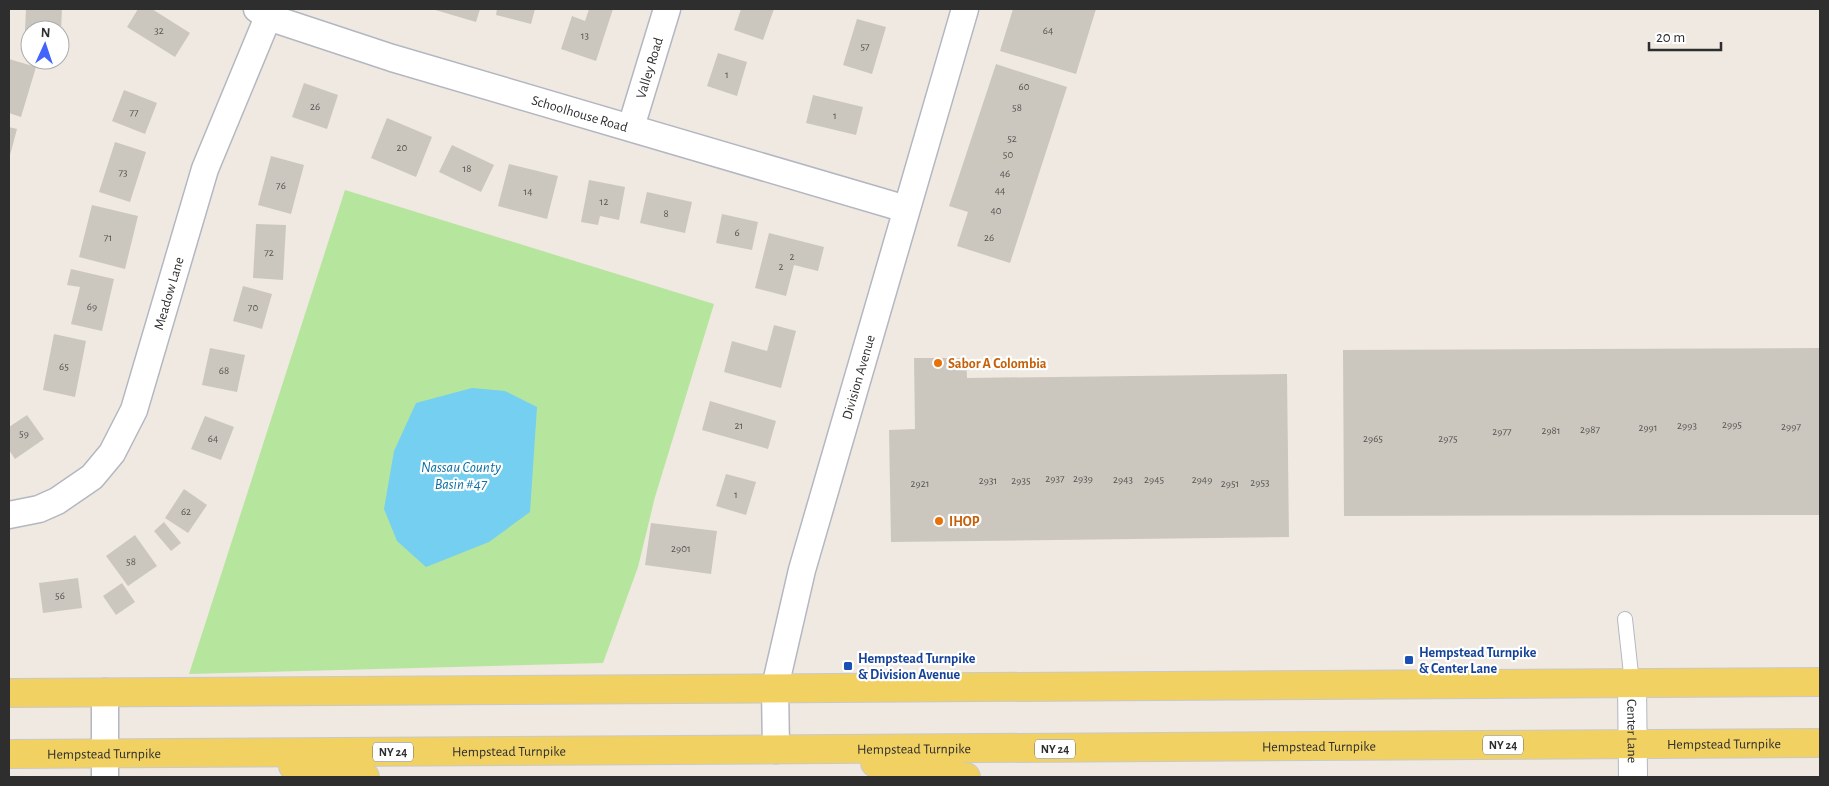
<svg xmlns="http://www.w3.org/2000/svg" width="1829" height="786" viewBox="0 0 1829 786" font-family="'Alegreya Sans',sans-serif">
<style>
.green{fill:#b6e59e}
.water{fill:#75cff0}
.building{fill:#cbc7bf}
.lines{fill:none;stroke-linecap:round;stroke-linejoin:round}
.service-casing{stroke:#b4b7c1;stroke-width:16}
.minor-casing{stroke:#b4b7c1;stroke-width:29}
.tertiary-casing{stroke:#b4b7c1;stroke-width:30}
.primary-casing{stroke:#c9c9c9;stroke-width:30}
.service{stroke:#fff;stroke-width:14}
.minor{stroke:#fff;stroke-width:26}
.tertiary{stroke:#fff;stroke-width:28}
.primary{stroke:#f2d163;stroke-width:28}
.food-dot{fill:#e8710a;stroke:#fff;stroke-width:2}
.transit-dot{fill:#1a4fb4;stroke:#fff;stroke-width:2}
.labels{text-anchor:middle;stroke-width:4.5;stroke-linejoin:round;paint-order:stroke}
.number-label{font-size:11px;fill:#555452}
.shield{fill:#fff;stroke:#6d6d6d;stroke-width:1}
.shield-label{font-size:12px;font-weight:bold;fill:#2e2e2e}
.street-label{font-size:14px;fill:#2e2e2e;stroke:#fff}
.food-label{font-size:14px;font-weight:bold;fill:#c56008;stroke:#fff;text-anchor:start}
.transit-label{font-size:14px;font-weight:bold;fill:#164399;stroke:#fff;text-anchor:start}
.water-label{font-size:15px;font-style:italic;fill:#0d6fa3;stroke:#fff}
</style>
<rect width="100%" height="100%" fill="#efe9e1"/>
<!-- green -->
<path class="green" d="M345 190 714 304 655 497 638 567 603 663 189 674Z"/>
<!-- water -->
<path class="water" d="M472 388 505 391 537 407 530 512 489 542 426 567 397 541 384 509 394 451 416 403Z"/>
<!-- building -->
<path class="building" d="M26 9H62L61 30H30V52H24Z
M138 9H152L190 33 175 57 127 27Z
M432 9H480L476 22Z
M497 9H535L531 24 496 15Z
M589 9H613L596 61 561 49 572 16 585 21Z
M741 9H774L763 40 734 30Z
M1013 9H1096L1076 74 1000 51Z
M857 19 886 27 872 74 843 65Z
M718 53 747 62 737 96 707 86Z
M9 59 36 67 21 117 9 113Z
M996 64 1067 87 1010 263 957 246 968 212 949 206Z
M304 83 338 95 327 129 292 117Z
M124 90 157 103 145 134 112 121Z
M813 95 863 107 856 135 806 123Z
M387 118 432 137 416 177 371 158Z
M9 127 17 129 9 159Z
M115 142 146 152 130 202 99 192Z
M452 145 494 165 481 192 439 172Z
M271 156 304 165 291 214 258 205Z
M509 164 558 176 547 219 498 206Z
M589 180 625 187 619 220 600 216 598 225 581 222Z
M647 192 692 202 685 233 640 223Z
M92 205 138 216 125 269 79 257Z
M722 214 758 222 752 250 716 243Z
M256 224 286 225 283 280 253 278Z
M769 233 824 247 818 271 794 265 786 296 755 288Z
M71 269 114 279 102 331 71 324 80 287 67 285Z
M243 286 272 294 262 329 233 321Z
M774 325 796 331 781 388 724 372 732 341 767 351Z
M54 334 86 341 75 397 43 390Z
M210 348 245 355 237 392 202 385Z
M1820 348V515L1344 516 1343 350Z
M914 358H966L967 378 1287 374 1289 537 891 542 889 430 915 429Z
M710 401 776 421 768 449 702 430Z
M27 415 44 439 15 459 9 450V427Z
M205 416 234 427 221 460 191 449Z
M726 474 756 482 746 515 716 506Z
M184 489 207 505 188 533 165 518Z
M164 522 181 543 171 551 154 531Z
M651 523 717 531 711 574 645 565Z
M135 535 157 566 128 586 106 556Z
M78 578 82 608 43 613 39 583Z
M122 583 135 602 116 615 103 596Z"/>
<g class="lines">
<defs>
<path id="service" d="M1625 619 1632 683"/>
<g id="minor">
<path id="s1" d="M257 9 268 17 392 58 906 209"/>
<path id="s2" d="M631 127 667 9"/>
<path id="s3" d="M9 515 39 509 57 501 92 477 112 453 134 410 205 169 268 17"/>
<path d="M105 692V777"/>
<path id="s4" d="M776 750 775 687 802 570 965 9"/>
</g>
<g id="tertiary">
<path id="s5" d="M1632 683 1633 777"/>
</g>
<g id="primary">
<path d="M9 693 1820 682"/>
<path id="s6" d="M9 754 1820 743"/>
<path d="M875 763 966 777"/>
<path d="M293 766 365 777"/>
</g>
</defs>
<!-- service casing -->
<use href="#service" class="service-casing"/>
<!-- minor casing -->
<use href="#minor" class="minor-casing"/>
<!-- tertiary casing -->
<use href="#tertiary" class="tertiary-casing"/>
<!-- primary casing -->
<use href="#primary" class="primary-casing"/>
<!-- service -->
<use href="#service" class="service"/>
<!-- minor -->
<use href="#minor" class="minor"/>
<!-- tertiary -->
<use href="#tertiary" class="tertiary"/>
<!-- primary -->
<use href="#primary" class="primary"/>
</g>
<!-- markers -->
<g class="food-dot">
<circle cx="938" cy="363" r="5"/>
<circle cx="939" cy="521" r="5"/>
</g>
<g class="transit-dot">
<rect x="1404" y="655" width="10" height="10" rx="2.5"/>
<rect x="843" y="661" width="10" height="10" rx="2.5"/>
</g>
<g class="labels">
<!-- number labels -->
<g class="number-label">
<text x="159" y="34">32</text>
<text x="1048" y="34">64</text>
<text x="585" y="39">13</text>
<text x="865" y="50">57</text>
<text x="727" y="78">1</text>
<text x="1024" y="90">60</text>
<text x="315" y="110">26</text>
<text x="1017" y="111">58</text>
<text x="134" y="116">77</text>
<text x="835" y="119">1</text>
<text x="1012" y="142">52</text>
<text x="402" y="151">20</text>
<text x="1008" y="158">50</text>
<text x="467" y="172">18</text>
<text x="123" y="176">73</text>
<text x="1005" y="177">46</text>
<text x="281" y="189">76</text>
<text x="1000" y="194">44</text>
<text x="528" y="195">14</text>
<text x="604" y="205">12</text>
<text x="996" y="214">40</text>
<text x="666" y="217">8</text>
<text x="737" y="236">6</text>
<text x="108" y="241">71</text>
<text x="989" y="241">26</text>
<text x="269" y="256">72</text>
<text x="792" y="260">2</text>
<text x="781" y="270">2</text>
<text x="92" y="310">69</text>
<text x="253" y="311">70</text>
<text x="64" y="370">65</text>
<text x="224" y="374">68</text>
<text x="1732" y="428">2995</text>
<text x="739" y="429">21</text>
<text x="1687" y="429">2993</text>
<text x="1791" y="430">2997</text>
<text x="1648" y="431">2991</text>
<text x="1590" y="433">2987</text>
<text x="1551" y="434">2981</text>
<text x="1502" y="435">2977</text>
<text x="24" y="437">59</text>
<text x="213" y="442">64</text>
<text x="1373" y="442">2965</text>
<text x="1448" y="442">2975</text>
<text x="1055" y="482">2937</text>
<text x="1083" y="482">2939</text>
<text x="1123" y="483">2943</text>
<text x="1154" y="483">2945</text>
<text x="1202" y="483">2949</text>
<text x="988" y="484">2931</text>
<text x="1021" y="484">2935</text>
<text x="1260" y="486">2953</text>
<text x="920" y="487">2921</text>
<text x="1230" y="487">2951</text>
<text x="736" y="498">1</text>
<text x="186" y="515">62</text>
<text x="681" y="552">2901</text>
<text x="131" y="565">58</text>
<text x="60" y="599">56</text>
</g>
<!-- shield labels -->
<g class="shield">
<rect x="1483" y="735.5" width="40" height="19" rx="4"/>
<rect x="1035" y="739.5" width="40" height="19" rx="4"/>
<rect x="373" y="742.5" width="40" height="19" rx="4"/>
</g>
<g class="shield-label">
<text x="1503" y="749">NY 24</text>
<text x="1055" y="753">NY 24</text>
<text x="393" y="756">NY 24</text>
</g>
<!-- street labels -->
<g class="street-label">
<text dy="5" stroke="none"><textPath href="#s2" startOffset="62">Valley Road</textPath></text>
<text dy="5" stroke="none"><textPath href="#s1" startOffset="340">Schoolhouse Road</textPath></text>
<text dy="5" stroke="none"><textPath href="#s3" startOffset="294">Meadow Lane</textPath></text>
<text dy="5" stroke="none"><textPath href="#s4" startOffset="384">Division Avenue</textPath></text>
<text dy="5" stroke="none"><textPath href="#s5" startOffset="48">Center Lane</textPath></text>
<text dy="5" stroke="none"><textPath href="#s6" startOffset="1715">Hempstead Turnpike</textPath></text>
<text dy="5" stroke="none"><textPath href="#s6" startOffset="1310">Hempstead Turnpike</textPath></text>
<text dy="5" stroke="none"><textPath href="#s6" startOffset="905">Hempstead Turnpike</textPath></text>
<text dy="5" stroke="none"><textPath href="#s6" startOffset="500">Hempstead Turnpike</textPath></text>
<text dy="5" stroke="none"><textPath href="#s6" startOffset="95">Hempstead Turnpike</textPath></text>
</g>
<!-- food labels -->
<g class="food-label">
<text x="948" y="368">Sabor A Colombia</text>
<text x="949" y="526">IHOP</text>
</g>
<!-- transit labels -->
<g class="transit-label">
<text x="1419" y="657">Hempstead Turnpike<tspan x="1419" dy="16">&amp; Center Lane</tspan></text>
<text x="858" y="663">Hempstead Turnpike<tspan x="858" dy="16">&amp; Division Avenue</tspan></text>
</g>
<!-- water labels -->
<g class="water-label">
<text x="461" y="472">Nassau County<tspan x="461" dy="17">Basin #47</tspan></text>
</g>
</g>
<!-- border -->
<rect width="1829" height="786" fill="none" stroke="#2e2e2e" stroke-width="20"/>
<!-- north arrow -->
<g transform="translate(45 45) rotate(3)"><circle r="24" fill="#ffffff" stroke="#ababab"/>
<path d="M0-4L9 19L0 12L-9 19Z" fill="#4264fb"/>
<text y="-8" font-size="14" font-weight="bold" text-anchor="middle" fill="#2e2e2e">N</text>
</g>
<!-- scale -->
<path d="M1649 42v8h72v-8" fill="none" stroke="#2e2e2e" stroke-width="2.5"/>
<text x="1656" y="42" font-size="15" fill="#2e2e2e" stroke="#ffffff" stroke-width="4" paint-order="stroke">20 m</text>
</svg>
